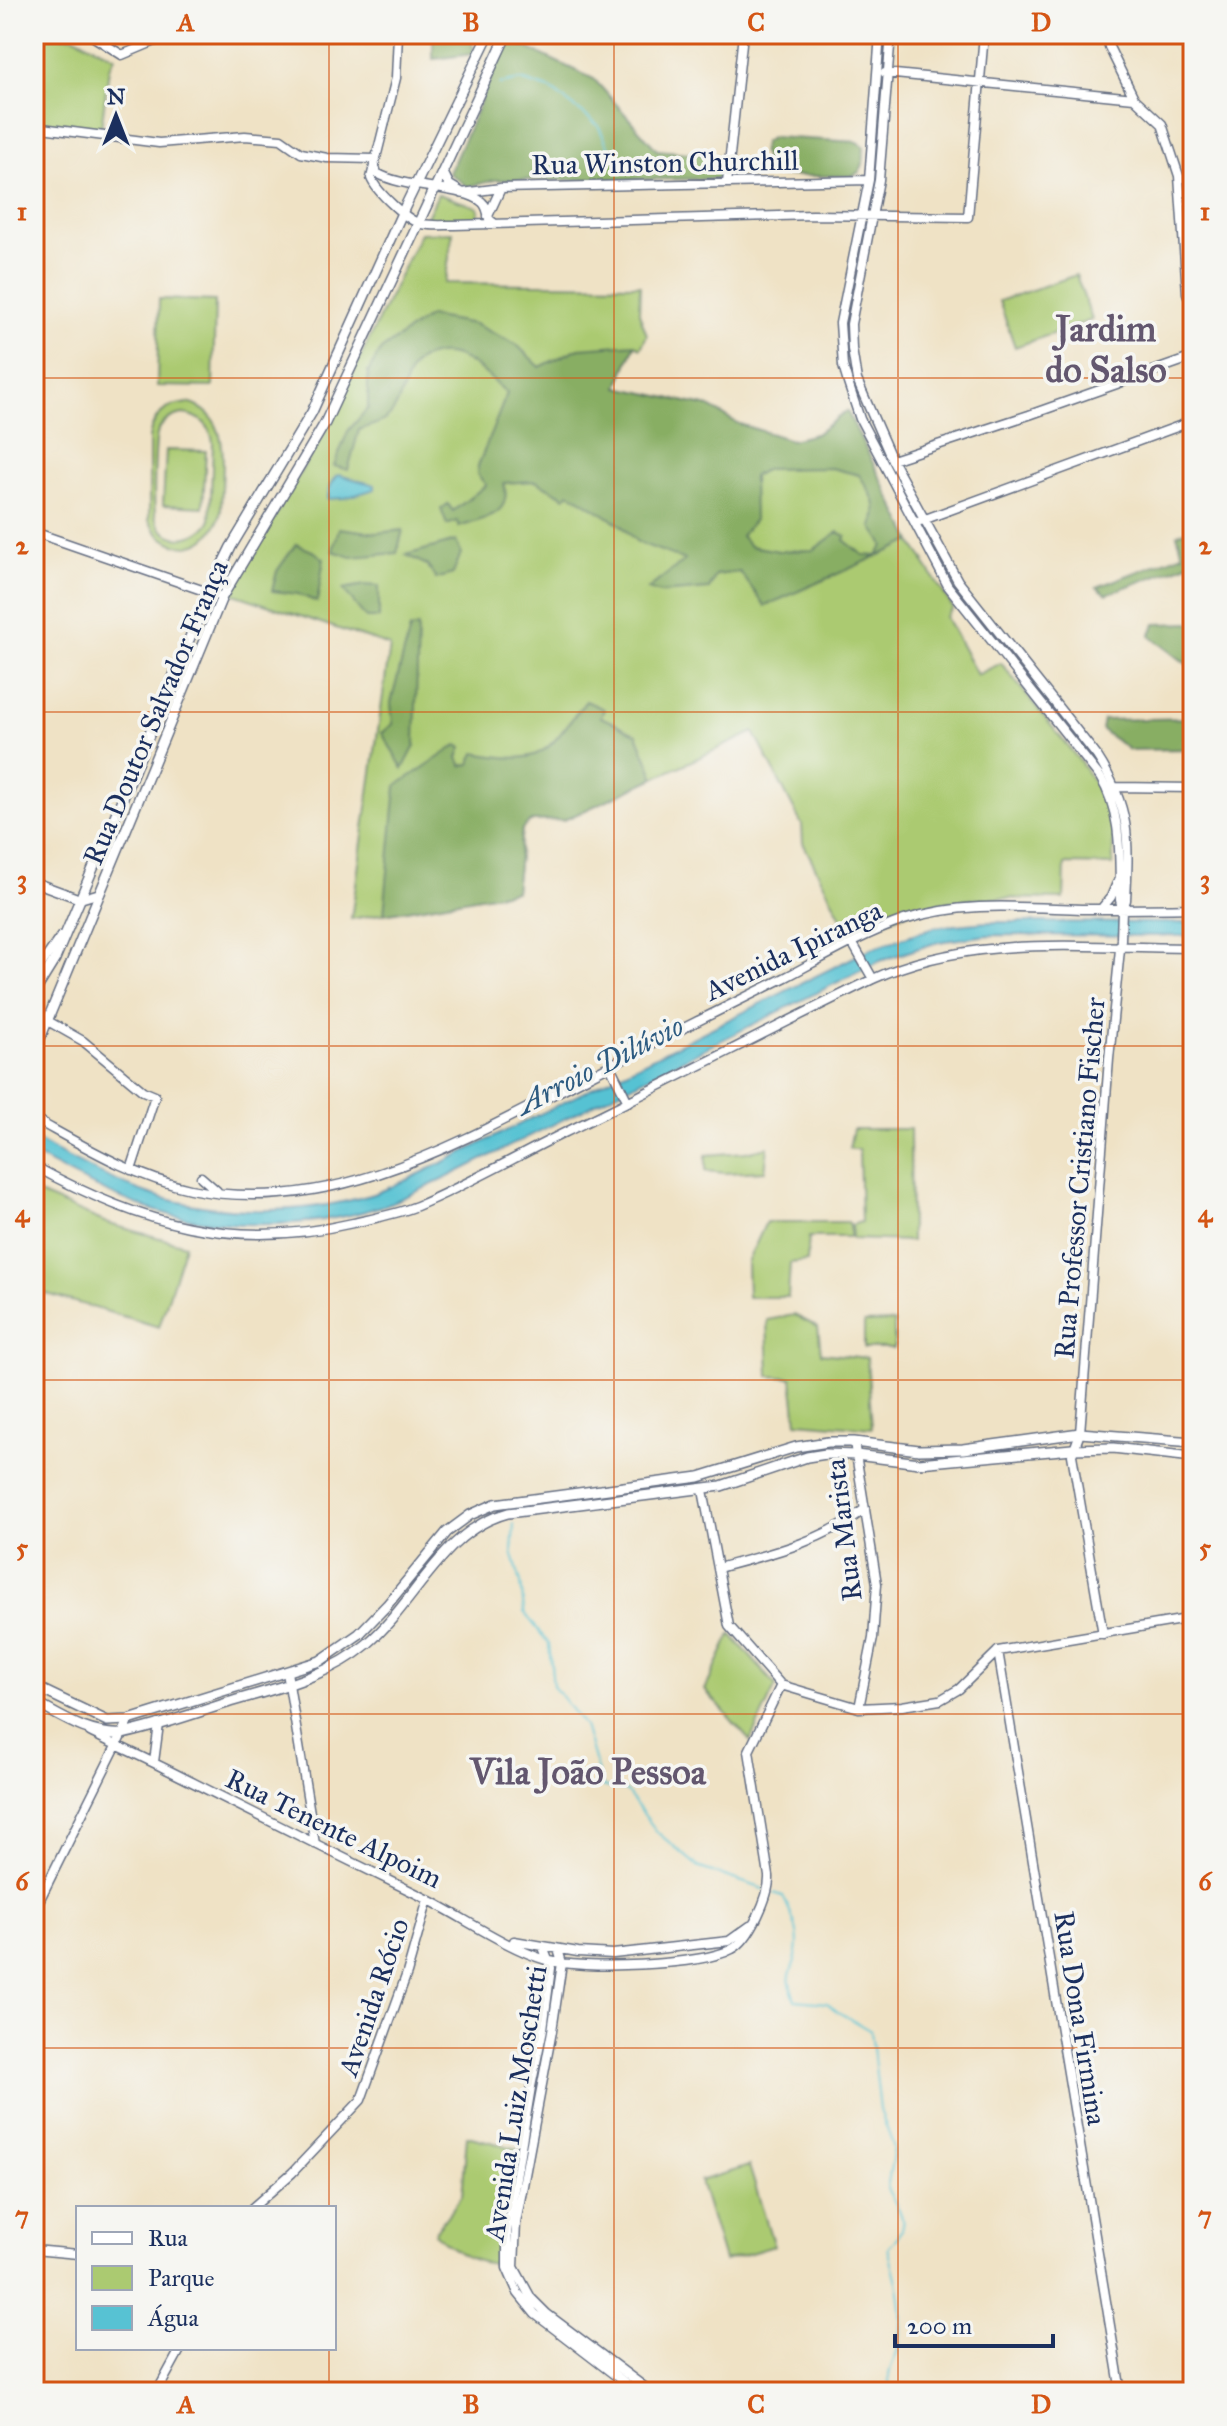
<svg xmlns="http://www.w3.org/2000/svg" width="1227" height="2426" viewBox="0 0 1227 2426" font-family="'IM FELL Great Primer',serif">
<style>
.green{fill:#abca71;stroke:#637c68;stroke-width:2;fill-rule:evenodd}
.forest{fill:#88ae63;stroke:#526e60;stroke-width:2;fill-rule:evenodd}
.water{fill:#57c2d3;stroke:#397898;stroke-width:2}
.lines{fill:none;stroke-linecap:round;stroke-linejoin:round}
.stream{stroke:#57c2d3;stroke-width:2}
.secondary-casing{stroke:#656e82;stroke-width:11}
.primary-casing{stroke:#656e82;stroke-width:12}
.secondary{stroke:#fff;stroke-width:8}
.primary{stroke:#fff;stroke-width:9}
.grid{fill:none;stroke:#d45514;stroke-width:2;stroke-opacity:0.55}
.labels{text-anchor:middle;stroke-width:7;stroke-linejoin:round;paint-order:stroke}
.street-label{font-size:28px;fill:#1b2f5e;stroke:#f6f6f2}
.water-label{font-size:30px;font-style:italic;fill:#2d5b81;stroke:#f6f6f2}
.district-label{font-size:36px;font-weight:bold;fill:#63576f;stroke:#f6f6f2}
.neatline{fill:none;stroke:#d45514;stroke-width:3}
.grid-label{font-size:26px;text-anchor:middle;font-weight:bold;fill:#d45514}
</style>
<rect width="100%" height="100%" fill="#f6f6f2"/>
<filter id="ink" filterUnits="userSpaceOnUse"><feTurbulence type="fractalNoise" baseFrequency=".0125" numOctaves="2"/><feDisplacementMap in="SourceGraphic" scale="16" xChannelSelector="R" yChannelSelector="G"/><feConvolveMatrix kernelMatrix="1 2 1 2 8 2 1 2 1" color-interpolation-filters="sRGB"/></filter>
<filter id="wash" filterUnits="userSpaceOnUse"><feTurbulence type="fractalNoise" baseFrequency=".006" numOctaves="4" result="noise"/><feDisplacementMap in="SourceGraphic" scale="32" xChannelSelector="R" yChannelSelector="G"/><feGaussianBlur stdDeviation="1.8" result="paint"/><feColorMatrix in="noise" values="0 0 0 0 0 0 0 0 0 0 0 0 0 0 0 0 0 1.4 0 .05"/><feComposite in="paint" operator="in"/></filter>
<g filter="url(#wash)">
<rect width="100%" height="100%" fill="#efe2c5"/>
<!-- green -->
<path class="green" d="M73 36 115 57 109 68 101 129 34 121V37Z
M438 194 477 207 479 210 478 219 471 222 425 221Z
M453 232 445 283 640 285 639 313 647 335 641 348 635 345 617 387 709 407 739 424 791 440 816 434 847 411 913 544 925 561H923L953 608 946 617 977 675 1001 663 1079 760 1101 793 1113 825V865L1065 864 1064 899C1016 899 967 894 920 908 896 915 873 927 851 937L803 843 802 825 754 732 564 820C550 820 530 816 522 829L515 891 351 919 390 646 228 592 274 518 330 421 420 233Z
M1076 275 1092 320 1015 347 999 301Z
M159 299 215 301 213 387 157 386Z
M188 403C235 415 221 473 221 511 212 553 169 558 149 521V438C153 415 166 405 188 403ZM183 414C201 416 211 425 213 443L210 521C198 541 166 546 156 519 153 509 154 440 158 431 164 420 172 416 183 414Z
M166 450 206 451 203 507 163 505Z
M853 1129H910L911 1241 852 1239 851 1225 861 1222 859 1150 849 1148Z
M768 1147 765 1171 725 1173 706 1171V1155L746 1152Z
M34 1192 109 1224 185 1245 159 1327 34 1290Z
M766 1222H848L851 1237H809L807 1261 790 1263 788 1297H748L747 1263Z
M794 1315 818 1327 821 1353 867 1358 872 1428 797 1422 792 1378 769 1376 767 1320Z
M894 1322V1348H864V1323Z
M731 1634 776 1686 750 1741 705 1690Z
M467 2136 518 2149 502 2224 500 2264C468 2263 457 2252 434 2233L462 2196Z
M749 2166 774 2246 724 2261 700 2181Z"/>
<!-- forest -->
<path class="forest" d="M433 34H471L474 54 433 59Z
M508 39 594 79 657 150 719 156 723 173 716 179 495 180 468 187 449 173Z
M773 137 858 142 864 147C863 161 866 173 850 176H772L767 171 762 150 764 142Z
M429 316 474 324 516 344 540 367 579 348 635 344 618 387 709 407 739 424 791 440 816 434 847 411 912 541 765 606 740 572 716 575 709 589 660 593 648 589 685 560 637 542 621 525 570 493 565 497 536 481 504 483C513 515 485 518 459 527L457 521 447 525 441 509 448 504 453 511 486 485 477 474 478 466 507 393C487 376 462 347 433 355 424 358 417 359 412 368 404 381 402 400 392 413 385 423 369 426 359 430L348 470 334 466 348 431 368 408V372L381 350ZM831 468 859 475C871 493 881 505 872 527L884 545 877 556 863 555 844 540 846 536 838 532 813 550 779 551 750 546 741 536 754 520 753 476 766 469Z
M339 528 377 533 403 530 397 553 352 557 333 551Z
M1193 528V562L1107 594 1097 587 1183 554 1177 534Z
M456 541 461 553 453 574 436 579 427 565 406 555Z
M296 544 315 552 324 559 317 602 298 594 272 591 277 571Z
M365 585 379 586V618H366L343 589Z
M1193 623V669L1150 636 1155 624Z
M418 627 415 746 403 769 382 733 393 724 391 703 410 629Z
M586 701 604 709 601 717 637 734 655 778 564 820 531 821 522 829 515 891 384 914 396 786 457 745 462 747 458 758 462 766 470 764 475 753C547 766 544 753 586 701Z
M1193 718V749L1129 750 1101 729 1103 720Z"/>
<!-- water -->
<path class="water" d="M339 475 375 485V489L345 498 328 499 329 489 336 476Z
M987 922 1193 923V936L988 935 938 942 880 961 446 1178C424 1188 401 1200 379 1207 313 1229 210 1231 144 1207 106 1193 70 1175 34 1155V1139C71 1160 109 1180 150 1194 216 1216 307 1215 373 1194 394 1187 414 1176 434 1167L872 948 935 927Z"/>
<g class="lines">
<!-- stream -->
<path class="stream" d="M500 84 521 80 552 90 598 125 613 157
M514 1524 512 1552 521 1582 524 1612 549 1644 553 1686 584 1726 602 1786 626 1791 658 1833 700 1868 764 1889
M774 1893 783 1896C791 1914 801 1931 797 1952 792 1979 784 1969 795 2000L827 2003 838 2012 871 2031 880 2110 894 2148 887 2189C902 2215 912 2223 888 2248 897 2280 906 2310 899 2344 896 2363 882 2372 893 2392"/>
</g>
</g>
<g filter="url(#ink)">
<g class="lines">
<defs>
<path id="secondary" d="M89 34 122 55 172 34
M398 34 396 78 371 178C376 191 408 222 422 224 432 226 444 225 454 225L813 215 968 217 984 34
M880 34 869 180 840 323 843 366 848 383 860 419 948 586 1100 777C1123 815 1119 857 1120 900L1122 909 1121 939 1109 1059 1080 1433 1072 1455 1103 1634
M891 34 879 180 851 324 852 349 857 380 892 460 958 581 1097 756C1131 808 1129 840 1126 900L1123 908
M1106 34 1109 47 1134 98 1162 124 1179 176 1187 293 1193 310
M885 73 1134 98
M34 127 159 143 245 136 281 139 301 153 327 158 375 159
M374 164 377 173C402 189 465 186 482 202 487 206 488 213 489 219L494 223
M727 183 743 34
M462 193 501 188 869 180
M488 216 501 188
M892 460 1029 415 1193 357
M920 521 1193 421
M34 532 222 597
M1116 787 1193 788
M34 882 80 899 100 893
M1101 909 1111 897 1117 883
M853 944 873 979
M34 975 61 936
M46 1020 83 1041 143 1091 155 1096 131 1170
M610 1066 628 1102
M38 1121C87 1148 135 1177 190 1189 334 1218 464 1140 587 1077 653 1043 720 1010 786 977 824 957 863 934 904 920 963 901 1020 907 1081 909 1119 909 1156 909 1193 908
M34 1166C140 1224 233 1251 353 1223 375 1218 397 1214 417 1206 467 1185 515 1157 564 1133 667 1083 769 1030 873 979 970 933 1088 948 1193 948
M201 1177 217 1191
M854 1442 877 1584 873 1638 859 1708
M703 1490 729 1626 781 1685 859 1708 902 1706 940 1700 959 1689 998 1651 1193 1618
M718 1568C770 1554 822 1542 865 1509
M998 1651 1121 2392
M287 1672 315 1844
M90 1732C115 1745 141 1756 166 1769 250 1811 333 1853 417 1894 457 1913 504 1947 546 1960 581 1970 701 1966 732 1949 750 1940 770 1895 769 1876L749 1751 781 1685
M154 1762 159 1724
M34 1911 129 1720
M514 1941 578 1952 613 1954 729 1941 750 1926
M543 1947 551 1968 543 2029 531 2087 507 2231V2268L518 2293 535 2314 637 2392
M558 1949 562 1963 552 2031 516 2223 514 2267 531 2298 547 2314 651 2392
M252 2208 292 2173 361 2100 407 1973 428 1899
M34 2250 78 2254
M157 2392 181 2348"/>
<path id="primary" d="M443 173 449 185 462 193
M34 993 55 959 209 592 231 547 312 412 402 213 489 34
M34 1053 222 597 325 423 507 34
M34 1116 41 1123
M34 1686 107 1721 129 1720 320 1661 359 1634 387 1605 447 1532 470 1515 495 1504 699 1477 796 1447 828 1442H854L919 1450 963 1449 1080 1433 1193 1442
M34 1702C62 1717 89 1736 122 1734 157 1727 192 1714 227 1703 276 1688 328 1677 367 1644 416 1603 442 1530 508 1513L721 1486 807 1457 826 1454 856 1455 919 1463 1072 1449 1113 1448 1193 1457"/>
</defs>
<!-- secondary casing -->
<use href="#secondary" class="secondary-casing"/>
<!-- primary casing -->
<use href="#primary" class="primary-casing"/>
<!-- secondary -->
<use href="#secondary" class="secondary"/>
<!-- primary -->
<use href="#primary" class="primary"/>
</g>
</g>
<!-- grid -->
<path class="grid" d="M329 34V2208M614 34V2392M898 34V2392M34 378H1193M34 712H1193M34 1046H1193M34 1380H1193M34 1714H1193M34 2048H1193M329 2348V2392"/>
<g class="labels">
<!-- street labels -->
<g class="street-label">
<text transform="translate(665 162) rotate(-1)" y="10">Rua Winston Churchill</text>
<text transform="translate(155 712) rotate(-67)" y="10">Rua Doutor Salvador França</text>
<text transform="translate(793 950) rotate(-26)" y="10">Avenida Ipiranga</text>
<text transform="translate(1079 1178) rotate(-85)" y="10">Rua Professor Cristiano Fischer</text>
<text transform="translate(843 1530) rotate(-97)" y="10">Rua Marista</text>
<text transform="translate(334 1828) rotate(26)" y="10">Rua Tenente Alpoim</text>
<text transform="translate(373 1997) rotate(-71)" y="10">Avenida Rócio</text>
<text transform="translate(1081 2018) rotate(81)" y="10">Rua Dona Firmina</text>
<text transform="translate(515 2103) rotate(-81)" y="10">Avenida Luiz Moschetti</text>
</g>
<!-- water labels -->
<g class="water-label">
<text transform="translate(600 1065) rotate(-27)" y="10">Arroio Dilúvio</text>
</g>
<!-- district labels -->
<g class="district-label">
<text x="1106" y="341">Jardim<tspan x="1106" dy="41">do Salso</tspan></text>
<text x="588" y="1784">Vila João Pessoa</text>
</g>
</g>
<!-- margin -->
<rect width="1227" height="2426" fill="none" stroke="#f6f6f2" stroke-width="88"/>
<!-- legend -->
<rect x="76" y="2206" width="260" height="144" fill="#f6f6f2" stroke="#9ea6b7" stroke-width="2"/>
<rect x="92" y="2232" width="40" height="12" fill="#ffffff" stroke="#9ea6b7" stroke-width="2"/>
<text x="148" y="2246" font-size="24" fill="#1b2f5e">Rua</text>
<rect x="92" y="2266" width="40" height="24" fill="#abca71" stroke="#9ea6b7" stroke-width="2"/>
<text x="148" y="2286" font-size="24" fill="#1b2f5e">Parque</text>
<rect x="92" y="2306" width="40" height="24" fill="#57c2d3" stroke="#9ea6b7" stroke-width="2"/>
<text x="148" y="2326" font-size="24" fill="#1b2f5e">Água</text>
<!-- north arrow -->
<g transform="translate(116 116)" stroke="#f6f6f2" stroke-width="6" paint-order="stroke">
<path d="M0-6L14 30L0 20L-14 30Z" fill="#1b2f5e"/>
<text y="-12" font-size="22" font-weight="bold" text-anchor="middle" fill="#1b2f5e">N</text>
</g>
<!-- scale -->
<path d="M895 2334v12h158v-12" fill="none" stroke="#1b2f5e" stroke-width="4"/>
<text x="907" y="2334" font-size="24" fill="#1b2f5e" stroke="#f6f6f2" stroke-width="6" paint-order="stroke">200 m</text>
<rect x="44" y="44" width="1139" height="2338" class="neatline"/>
<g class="grid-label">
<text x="186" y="31">A</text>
<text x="471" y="31">B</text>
<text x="756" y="31">C</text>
<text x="1041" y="31">D</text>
<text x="22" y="220">1</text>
<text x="1205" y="220">1</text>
<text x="22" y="554">2</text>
<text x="1205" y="554">2</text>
<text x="22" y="888">3</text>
<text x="1205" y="888">3</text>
<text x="22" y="1222">4</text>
<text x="1205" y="1222">4</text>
<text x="22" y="1556">5</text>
<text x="1205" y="1556">5</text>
<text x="22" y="1890">6</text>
<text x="1205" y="1890">6</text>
<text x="22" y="2224">7</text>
<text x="1205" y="2224">7</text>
<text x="186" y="2413">A</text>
<text x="471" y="2413">B</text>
<text x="756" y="2413">C</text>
<text x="1041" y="2413">D</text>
</g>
</svg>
